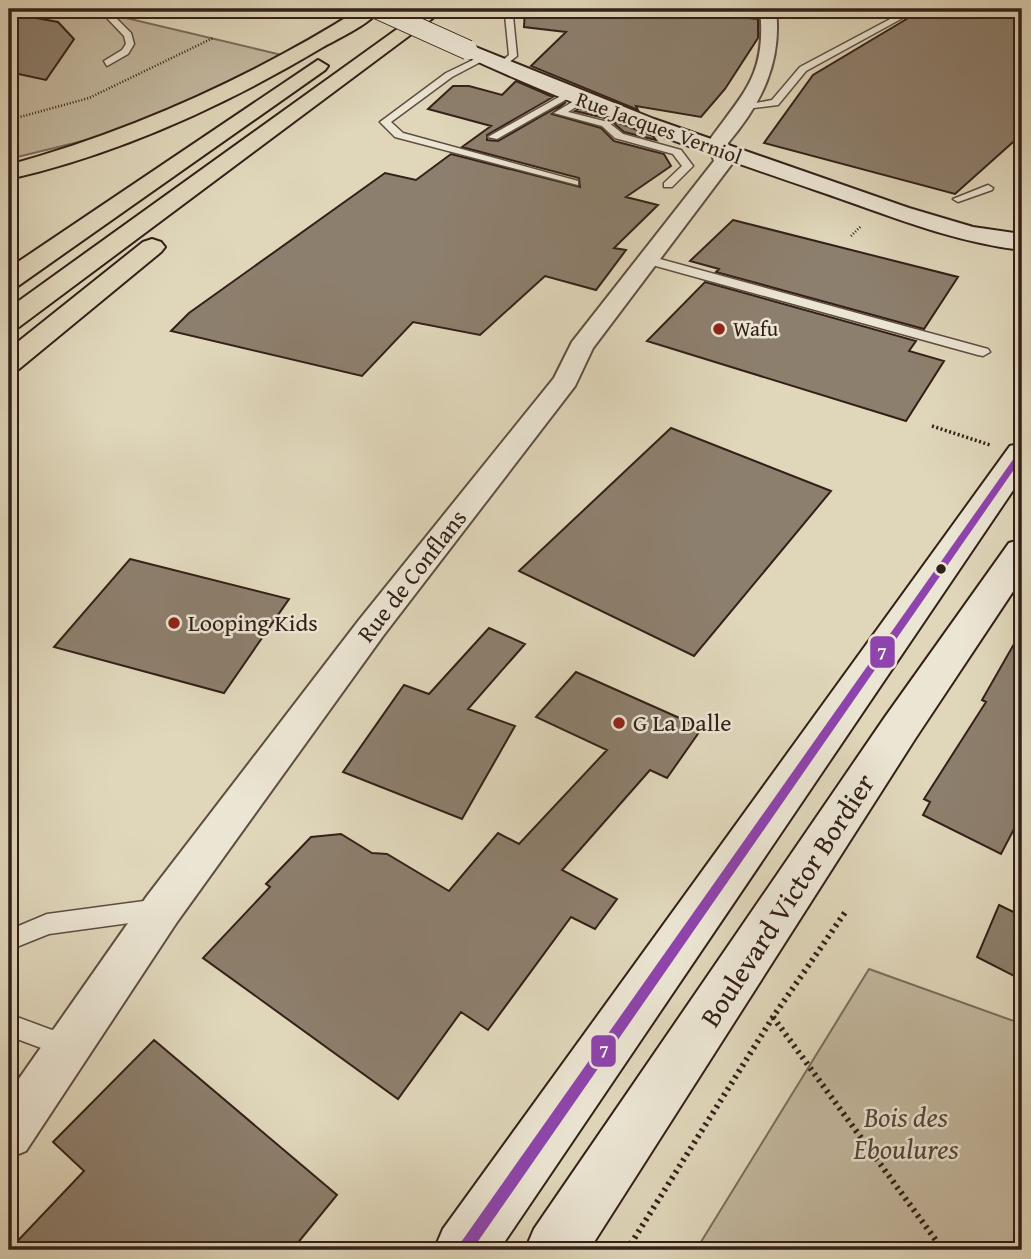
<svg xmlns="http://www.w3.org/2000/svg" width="1031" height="1259" viewBox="0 0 1031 1259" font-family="'Gentium Book Plus',serif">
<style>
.green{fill:#c3b89f;stroke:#7b6c5c;stroke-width:2}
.building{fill:#8d7f6d;stroke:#332018;stroke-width:2}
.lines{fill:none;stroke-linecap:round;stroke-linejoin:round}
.lane-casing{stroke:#5e4e41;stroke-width:3}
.street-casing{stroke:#5e4e41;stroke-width:4}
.secondary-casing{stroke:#332018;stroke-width:4}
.highway-casing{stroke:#332018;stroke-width:4}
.path-far2{stroke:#332018;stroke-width:2.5;stroke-dasharray:1 2;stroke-linecap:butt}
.path-far1{stroke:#332018;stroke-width:3.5;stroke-dasharray:2 2.5;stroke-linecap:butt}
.path{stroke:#332018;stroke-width:6;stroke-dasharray:2.5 4.5;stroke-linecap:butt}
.lane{fill:#ebe5d3;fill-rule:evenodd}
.street{fill:#ebe5d3;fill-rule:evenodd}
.secondary{fill:#ebe5d3;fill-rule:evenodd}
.highway{fill:#e0d7bb;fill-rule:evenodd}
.secondary-bridge-casing{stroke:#332018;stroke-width:21;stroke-linecap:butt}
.secondary-bridge{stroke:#ebe5d3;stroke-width:19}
.bus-1-casing{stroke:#ebe5d3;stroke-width:5}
.bus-1{fill:#8e44ad;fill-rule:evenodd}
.poi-dot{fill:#8f2418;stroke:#ebe5d3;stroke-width:2.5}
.bus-dot{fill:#332018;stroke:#ebe5d3;stroke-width:2.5}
.labels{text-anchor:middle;stroke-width:5;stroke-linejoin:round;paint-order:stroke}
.far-street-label{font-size:21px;fill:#332018;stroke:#ebe5d3}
.far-poi-label{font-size:21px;fill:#332018;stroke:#ebe5d3;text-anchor:start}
.street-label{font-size:24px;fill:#332018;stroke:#ebe5d3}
.poi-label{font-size:24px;fill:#332018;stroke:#ebe5d3;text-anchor:start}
.near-street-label{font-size:28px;fill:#332018;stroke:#ebe5d3}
.near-park-label{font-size:28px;font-style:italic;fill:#57463a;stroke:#ebe5d3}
.line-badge{stroke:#ebe5d3;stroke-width:2.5}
.badge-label{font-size:19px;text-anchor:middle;font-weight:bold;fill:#fff}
</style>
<rect width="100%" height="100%" fill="#e0d7bb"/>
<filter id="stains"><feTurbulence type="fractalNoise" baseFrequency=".00286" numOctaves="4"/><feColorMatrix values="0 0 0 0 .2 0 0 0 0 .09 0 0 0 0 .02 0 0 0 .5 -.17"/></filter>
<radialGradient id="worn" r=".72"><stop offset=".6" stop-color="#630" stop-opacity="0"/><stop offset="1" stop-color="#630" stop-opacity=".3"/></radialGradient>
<!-- green -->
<path class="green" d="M9 9H88L282 55 124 131 9 159Z
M869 969 1022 1024V1250H696Z"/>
<!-- building -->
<path class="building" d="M525 9H713L709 14 758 19V38L725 89 701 117 636 106 638 110 531 66 566 32 524 27Z
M934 9H1022V134L955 194 764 143 813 75 915 14 923 16Z
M9 13 58 22 74 39 46 80 9 72Z
M516 81 553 97 487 135V140L498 141 566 102 552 114 601 128 614 141 664 154 671 166 626 197 658 205 614 248 626 250 596 290 545 276 480 335 413 322 362 376 171 331 189 313 385 173 416 180 451 154 580 187 579 178 462 147 491 126 428 109 453 86H469L502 95Z
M580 108 653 136 656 140 624 132 609 119 575 111Z
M733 220 958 277 924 329 716 272 719 269 690 261Z
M705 282 916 341 909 351 944 361 906 421 647 341Z
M671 428 831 491 694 656 519 571Z
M130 559 289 599 224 693 54 647Z
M489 628 525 644 468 709 515 726 462 819 343 772 404 685 429 694Z
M1022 630V833L1014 829 1001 854 923 815 930 802 924 799 986 702 982 700Z
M576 672 702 728 667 778 650 770 562 870 617 899 595 929 571 917 488 1030 461 1012 398 1099 203 958 270 887 266 884 311 837 341 834 372 853 387 854 449 891 498 833 519 844 607 750 536 717Z
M999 905 1022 916V980L977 957Z
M154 1040 337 1195 292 1250H9L84 1171 53 1142Z"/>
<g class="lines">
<defs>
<path id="lane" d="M117 9H126L115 17 131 33 134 44 128 54 107 66 104 61 122 50 126 44 124 36 106 17Z
M512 9H521L513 16 517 56 500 69 496 66 509 55 505 15Z
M909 9H919L806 71 778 105 745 109 740 106 772 100 800 67Z
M481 56 488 58 452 77 391 122 403 133 578 181V185L395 137 380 122 446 73Z
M566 93 574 95 497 139 488 137Z
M579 98 587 100 568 112 608 122 623 134 681 150 693 166 672 187H664V183L682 166 673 154 615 138 602 126 554 113Z
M988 185 993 188 992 190 958 202 953 199Z
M649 256 988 349 990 352 983 356 978 355 645 263V257Z
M159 899 167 902 170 909 167 916 159 919 49 934 9 950V930L47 914Z
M9 1014 52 1030 68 1024 76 1027 80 1035 76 1043 52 1052 9 1036Z"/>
<path id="street" d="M760 9H776C782 62 762 103 728 143L734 161 593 348 575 386 383 636 177 922 26 1151 9 1158V1093L147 896 359 620 554 378 572 342 714 161 708 142C743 93 767 75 760 9Z"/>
<path id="secondary" d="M468 44 654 119 909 208 973 227 1022 234V250C951 242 886 214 818 191 698 150 577 108 461 54L458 50 461 46Z
M1022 443V477L499 1250H434L443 1229 1010 446Z
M1022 539V578L915 739 589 1250H525L534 1229 885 717 1009 543Z"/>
<path id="highway" d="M360 9H381C368 25 341 37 323 47 226 105 119 154 9 179V165C134 130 250 78 360 9Z
M425 9H445L19 327 9 329V308Z
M318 60 328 66 325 70 18 286 9 288V268Z
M152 239 161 242 165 247 161 252 19 369 9 372V349L143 242Z"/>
</defs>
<!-- lane casing -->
<use href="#lane" class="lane-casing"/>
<!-- street casing -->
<use href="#street" class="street-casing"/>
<!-- secondary casing -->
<use href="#secondary" class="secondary-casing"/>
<!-- highway casing -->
<use href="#highway" class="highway-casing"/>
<!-- path-far2 -->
<path class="path-far2" d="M9 120 89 98 213 38
M851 236 861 226"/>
<!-- path-far1 -->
<path class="path-far1" d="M932 426 990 445"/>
<!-- path -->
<path class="path" d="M773 1017 943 1250
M627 1250 773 1017 846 911"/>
<!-- lane -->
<use href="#lane" class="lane"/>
<!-- street -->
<use href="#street" class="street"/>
<!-- secondary -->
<use href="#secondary" class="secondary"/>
<!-- highway -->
<use href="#highway" class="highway"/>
<defs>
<path id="secondary-bridge" d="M377 9 468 50"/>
</defs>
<!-- secondary-bridge casing -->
<use href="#secondary-bridge" class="secondary-bridge-casing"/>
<!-- secondary-bridge -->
<use href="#secondary-bridge" class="secondary-bridge"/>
<defs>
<path id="bus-1" d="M1019 451H1022V458L472 1250H457L459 1245Z"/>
</defs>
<!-- bus-1 casing -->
<use href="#bus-1" class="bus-1-casing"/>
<!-- bus-1 -->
<use href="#bus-1" class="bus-1"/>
</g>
<!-- markers -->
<g class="poi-dot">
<circle cx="719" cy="329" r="7"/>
<circle cx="174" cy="623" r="7"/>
<circle cx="619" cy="723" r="7"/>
</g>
<circle class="bus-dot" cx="941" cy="569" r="6"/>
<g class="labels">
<!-- far-street labels -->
<g class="far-street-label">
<text transform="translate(659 128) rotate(20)" y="7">Rue Jacques Verniol</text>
</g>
<!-- far-poi labels -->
<g class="far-poi-label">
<text x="733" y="336">Wafu</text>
</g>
<!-- street labels -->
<g class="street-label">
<text transform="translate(412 576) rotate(-52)" y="8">Rue de Conflans</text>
</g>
<!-- poi labels -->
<g class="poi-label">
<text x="188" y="631">Looping Kids</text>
<text x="633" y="731">G La Dalle</text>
</g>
<!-- near-street labels -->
<g class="near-street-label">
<text transform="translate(787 900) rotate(-57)" y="10">Boulevard Victor Bordier</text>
</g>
<!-- near-park labels -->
<g class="near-park-label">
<text x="906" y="1127">Bois des<tspan x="906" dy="32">Eboulures</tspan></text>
</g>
</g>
<g class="line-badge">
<rect x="869" y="635" width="27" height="34" rx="7" fill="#8e44ad"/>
<rect x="590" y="1034" width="27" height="34" rx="7" fill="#8e44ad"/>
</g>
<g class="badge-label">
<text x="882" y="659">7</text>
<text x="604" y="1057">7</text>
</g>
<!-- margin -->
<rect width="1031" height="1259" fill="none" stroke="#e0d7bb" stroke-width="35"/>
<rect x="10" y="10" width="1010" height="1238" fill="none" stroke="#332018" stroke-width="3.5"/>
<rect x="18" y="18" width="996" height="1224" fill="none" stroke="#332018" stroke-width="2"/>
<rect width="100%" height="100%" filter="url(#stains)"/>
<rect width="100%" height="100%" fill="url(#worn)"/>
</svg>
